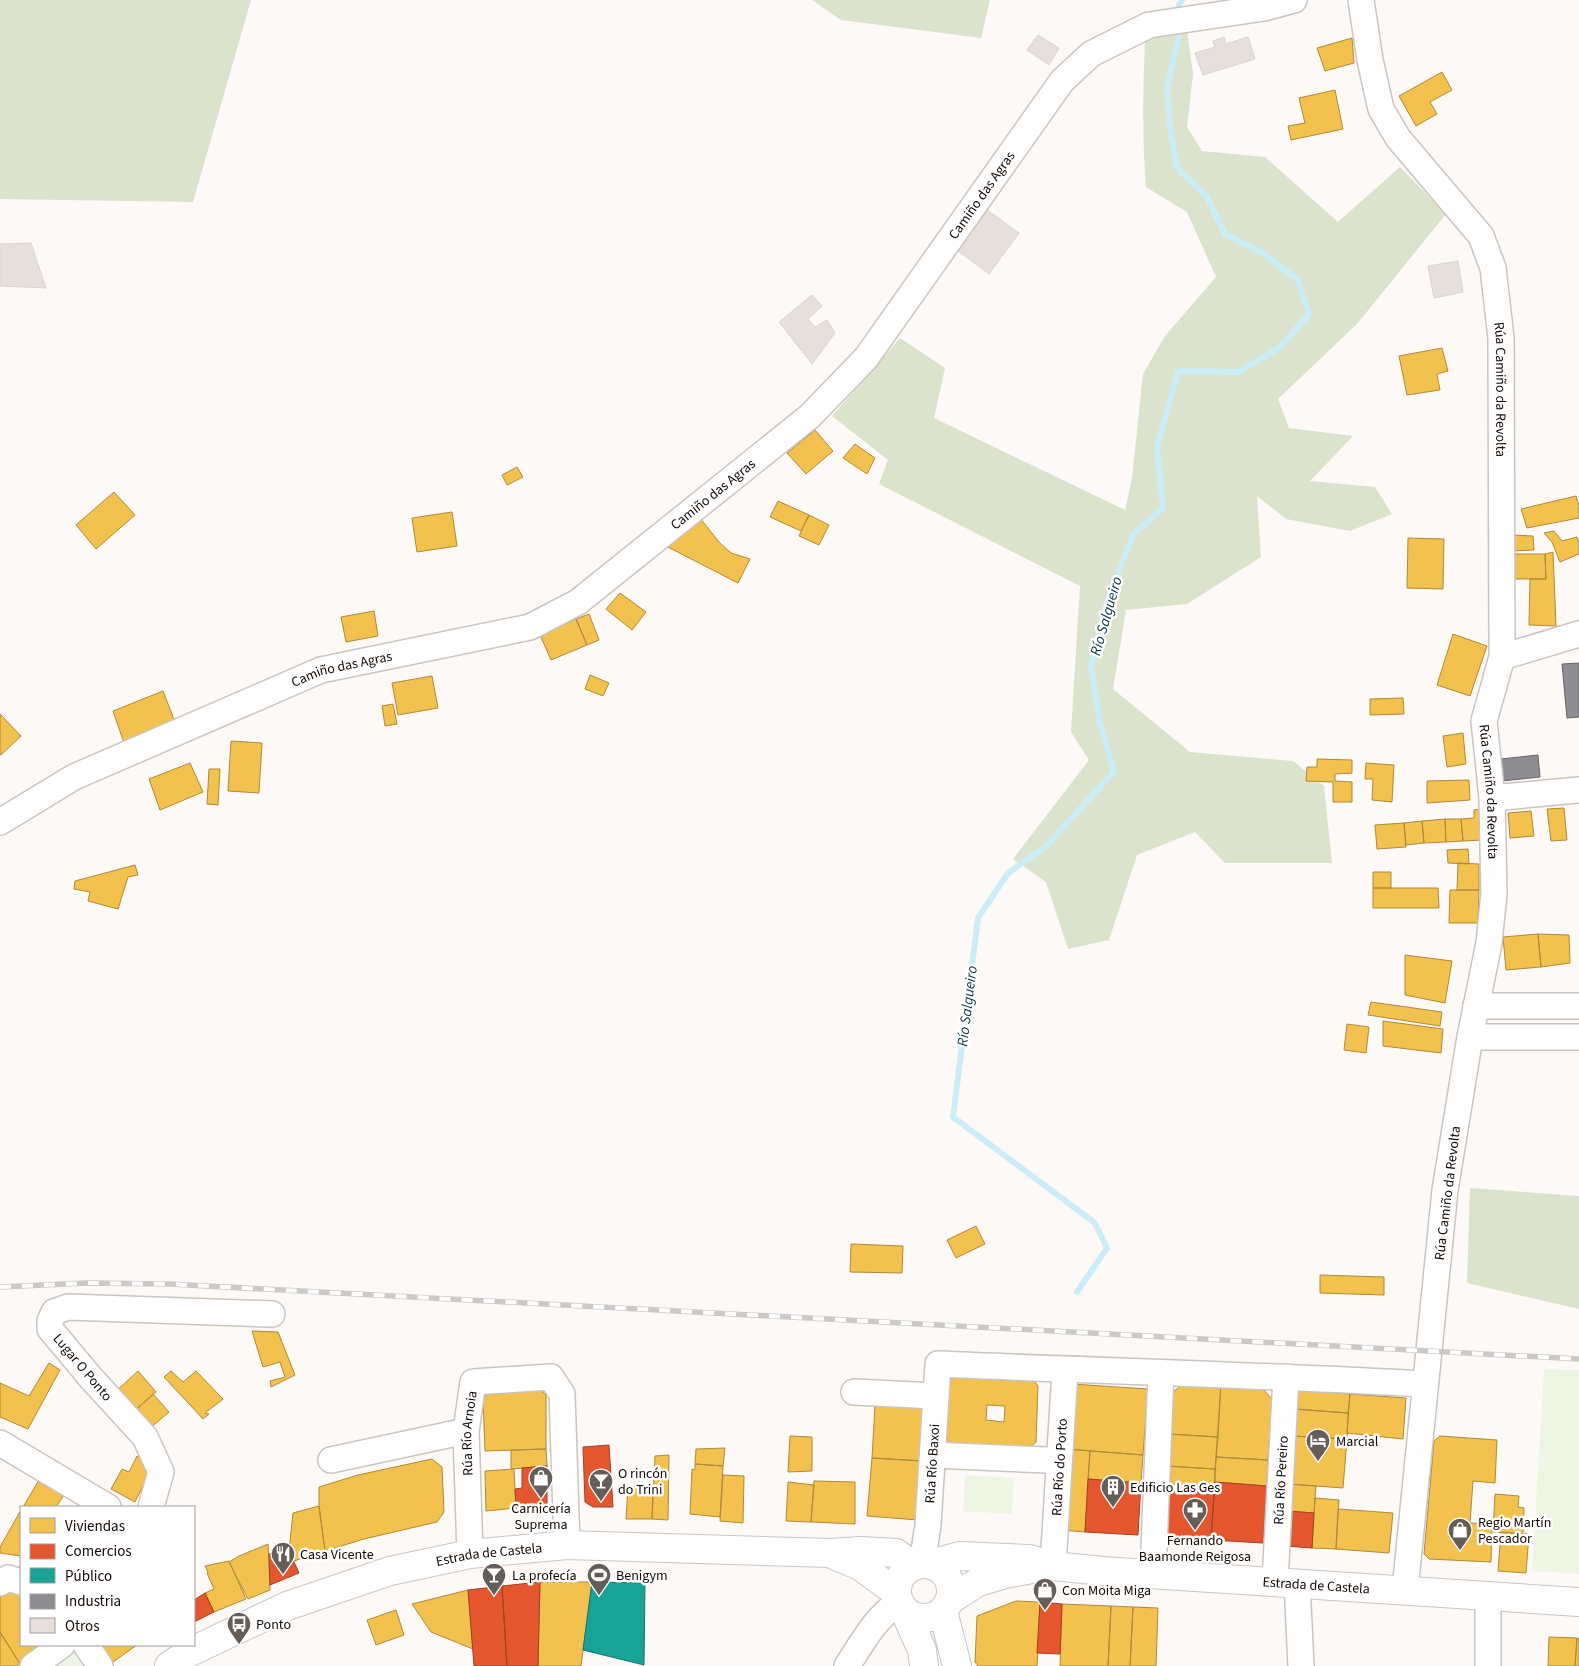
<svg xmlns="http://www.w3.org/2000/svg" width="1579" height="1666" viewBox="0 0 1579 1666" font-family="'Source Sans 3',sans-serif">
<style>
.green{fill:#eff5e3}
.forest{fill:#dce3cc}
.homes{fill:#f2c14e;stroke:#af8a38;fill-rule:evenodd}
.shops{fill:#e4572e;stroke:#a54021}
.public{fill:#17a398;stroke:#16756c}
.industry{fill:#8d8d92;stroke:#686567}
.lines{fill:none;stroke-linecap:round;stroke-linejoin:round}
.stream{stroke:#cbedf7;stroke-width:6}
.building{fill:#e7dfdc;stroke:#dcd4d1}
.minor-casing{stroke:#cbc5c0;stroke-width:28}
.major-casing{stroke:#cbc5c0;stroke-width:30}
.highway-casing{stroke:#cbc5c0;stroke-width:30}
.minor{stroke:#fffefe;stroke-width:25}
.major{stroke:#fffefe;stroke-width:28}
.highway{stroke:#fffefe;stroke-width:28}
.rail-casing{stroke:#cccac9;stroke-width:5.5}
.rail{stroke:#fff;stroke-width:4;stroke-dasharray:11;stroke-linecap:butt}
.labels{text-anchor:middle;stroke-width:5;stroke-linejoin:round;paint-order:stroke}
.street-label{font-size:14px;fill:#130904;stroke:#fff}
.poi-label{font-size:14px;fill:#130904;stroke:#fff;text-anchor:start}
.water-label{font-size:15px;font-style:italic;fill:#073542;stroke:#fff}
</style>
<rect width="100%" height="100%" fill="#fcf9f6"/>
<!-- green -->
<path class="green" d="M1544 1369 1579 1370V1574L1532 1571Z
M965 1475 1014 1478 1012 1514 963 1511Z
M80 1649 92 1666H55Z"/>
<!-- forest -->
<path class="forest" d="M0 0H251L193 202 0 199Z
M812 0H990L981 38 841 20Z
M1187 30 1193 74 1187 127 1202 151 1265 157 1338 222 1400 167 1446 214 1357 324 1278 399 1289 428 1353 436 1310 481 1375 487 1392 514 1350 531 1286 519 1257 496 1261 557 1187 604 1126 610 1113 689 1190 752 1293 761 1324 786 1332 863H1225L1195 832 1137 855 1109 940 1068 949 1046 882 1013 859 1089 760 1071 732 1080 586 879 484 888 460 832 416 900 338 945 368 934 418 1125 510 1132 478 1143 374 1165 336 1216 277 1187 212 1146 187C1142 138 1143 89 1145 40Z
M1470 1188 1579 1196V1309L1467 1283Z"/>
<!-- homes -->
<path class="homes" d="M1352 38 1354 63 1325 71 1317 48Z
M1442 72 1452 90 1430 102 1437 114 1416 126 1399 96Z
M1335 90 1343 129 1291 140 1288 126 1305 123 1299 98Z
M1442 348 1448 371 1437 374 1440 390 1407 395 1399 356Z
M815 430 833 451 806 474 787 453Z
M855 444 875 458 867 474 843 458Z
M517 467 523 477 507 485 502 475Z
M114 492 135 515 96 549 76 525Z
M1576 496 1579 506V518L1527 528 1521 509Z
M778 501 809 515 801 531 770 517Z
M452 512 457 546 417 552 412 518Z
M809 515 829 525 819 545 799 536Z
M700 518 719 542 731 553 750 559 738 583 664 545Z
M1554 531 1562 541 1577 537 1579 544V554L1560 562 1552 542 1544 533Z
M1511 535 1533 536 1534 550 1510 551Z
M1408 538 1444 539 1443 589 1407 588Z
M1553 552 1556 626 1529 625 1530 579H1546L1545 554Z
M1512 554H1545L1546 579H1512Z
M620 593 646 612 632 630 606 609Z
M374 611 378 636 346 642 341 617Z
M589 614 599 640 587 645 576 619Z
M576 619 587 645 551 660 540 635Z
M1453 634 1487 646 1470 696 1437 685Z
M590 675 609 683 603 696 585 689Z
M432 676 438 708 398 715 392 683Z
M163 691 175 722 124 743 113 711Z
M1403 698 1404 714 1370 715V699Z
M393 704 397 724 385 726 382 706Z
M0 714 21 736 1 755 0 754Z
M1463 733 1466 764 1447 767 1443 736Z
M231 741 262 743 259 793 228 791Z
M1317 759 1352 760V773L1335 774V781L1352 782V802H1333V782L1306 781 1307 767H1317Z
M190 763 203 792 160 810 149 779Z
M1366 763 1394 765 1392 802 1372 800 1373 779H1365Z
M209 769H220L218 805 207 804Z
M1469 780 1470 800 1427 803V781Z
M1564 808 1567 840 1551 841 1547 809Z
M1481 809 1483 840 1463 841 1461 819 1474 818V810Z
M1531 811 1534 836 1510 838 1508 813Z
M1445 819H1461L1463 841 1446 842Z
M1445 819 1446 842 1424 843 1422 821Z
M1422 821 1424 843 1406 845 1404 823Z
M1404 823 1406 847 1377 849 1375 825Z
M1468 849 1469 864 1448 863 1447 850Z
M1458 863 1479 864V890H1457Z
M135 865 138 875 128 877 118 909 88 901 90 892 74 889 75 881Z
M1373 872H1391V888H1373Z
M1373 888H1438L1439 908H1373Z
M1450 890H1479L1478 923H1449Z
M1538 934 1541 967 1506 970 1503 937Z
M1538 934 1569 935 1570 963 1541 967Z
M1405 955 1452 961 1445 1003 1405 995Z
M1371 1002 1442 1012 1440 1026 1368 1015Z
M1383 1021 1443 1029 1441 1053 1383 1046Z
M1347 1024 1369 1027 1366 1053 1344 1050Z
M976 1226 985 1244 956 1258 947 1240Z
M851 1244 903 1246 902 1273 850 1272Z
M1320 1275 1384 1277V1295L1320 1293Z
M252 1331 278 1332 295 1375 271 1387 270 1381 285 1377 280 1362 263 1367Z
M49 1363 60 1370 28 1429 0 1417V1383L29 1396Z
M138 1371 156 1392 131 1414 113 1394Z
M171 1371 183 1382 196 1371 223 1399 205 1413 209 1414 203 1419 164 1377Z
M957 1374 1032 1378 1038 1386 1036 1442 1027 1450 953 1446 946 1438 949 1381ZM987 1405 1005 1406 1004 1422 986 1420Z
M1185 1382 1221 1383 1218 1437 1169 1434 1172 1393Z
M1221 1383 1261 1387 1272 1399 1268 1460 1216 1457Z
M1072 1384 1148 1389 1143 1455 1067 1449Z
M537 1387 546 1395V1449L485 1451 483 1398 492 1389Z
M1296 1390 1350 1394 1348 1413 1294 1409Z
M153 1394 169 1412 148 1430 133 1412Z
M1350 1394 1406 1398 1403 1439 1347 1433Z
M875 1405 926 1408 923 1461 872 1458Z
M1294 1409 1348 1413 1347 1439 1293 1436Z
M1169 1434 1218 1437 1215 1469 1167 1466Z
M790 1436 812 1437V1471L788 1472Z
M1293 1436 1347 1439 1343 1488 1289 1484Z
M1440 1436 1497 1440 1495 1483 1473 1481 1470 1523 1492 1524 1491 1562 1429 1559 1424 1554 1434 1441Z
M725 1448 723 1466 695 1464 696 1449Z
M546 1449 547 1466 511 1469V1450Z
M1067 1449 1090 1451 1085 1532 1061 1530Z
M1090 1451 1143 1455 1141 1483 1088 1479Z
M669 1455 668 1520 652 1519 655 1456Z
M137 1456 145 1461 152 1468 135 1502 111 1489 122 1469 129 1472Z
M1216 1457 1268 1460 1267 1486 1215 1482Z
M872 1458 923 1461 918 1520 867 1516Z
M432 1459 442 1467 444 1512 437 1522 364 1539 325 1551 319 1506V1487L358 1475Z
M695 1464 723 1466 720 1517 690 1514 692 1469 695 1470Z
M1167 1466 1215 1469 1214 1493 1166 1490Z
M514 1469 516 1508 486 1511 485 1471Z
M723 1475 744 1476 743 1523 720 1521Z
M39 1480 64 1495 56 1507H23Z
M814 1481 855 1482V1524L811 1522Z
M788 1482 814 1485 811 1522 786 1521Z
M1289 1484 1316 1486 1314 1513 1287 1511Z
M628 1486 653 1488 652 1519H626Z
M1495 1494 1519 1496 1518 1507 1524 1508 1523 1534 1493 1532Z
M1315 1498 1339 1500 1336 1549 1312 1548Z
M319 1506 325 1551 294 1561 289 1551 293 1513Z
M1338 1509 1393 1513 1389 1553 1336 1549Z
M21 1510V1556L0 1553V1547Z
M1501 1532 1529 1534 1526 1573 1498 1571Z
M268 1544 270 1590 248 1599 229 1562 239 1556Z
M229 1561 246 1599 214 1612 205 1593 214 1589 207 1573 208 1572 205 1566Z
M540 1582H592L581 1666H538Z
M0 1589H21V1645H47L20 1664 0 1632Z
M468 1590 473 1649 431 1632 412 1604Z
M1016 1601 1040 1602 1037 1666H978L975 1662 977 1616Z
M1062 1604 1111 1606 1108 1666H1060Z
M1111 1606 1133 1607 1130 1666H1108Z
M1133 1607 1158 1608 1156 1666H1130Z
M396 1610 404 1635 376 1645 367 1620Z
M0 1632 20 1664 17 1666H0Z
M1549 1637 1577 1638 1575 1666H1548Z
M1577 1638 1579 1639V1666H1575Z
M101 1645H137L113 1662Z"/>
<!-- shops -->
<path class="shops" d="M609 1445 613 1507H593L585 1502 583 1447Z
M547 1466V1506L516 1508 515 1489 522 1488V1468Z
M1088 1479 1141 1483 1138 1535 1085 1532Z
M1215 1482 1267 1486 1263 1543 1211 1540Z
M1166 1490 1214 1493 1211 1540 1163 1537Z
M1287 1511 1314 1513 1312 1548 1285 1546Z
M289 1546V1551L299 1573 270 1585 269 1554Z
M540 1582 538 1666H507L502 1586Z
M502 1586 507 1666H474L468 1590Z
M205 1593 214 1612 194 1622V1600Z
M1040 1602 1062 1604 1060 1654 1037 1653Z"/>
<!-- public -->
<path class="public" d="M592 1582 645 1583 644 1665 583 1650Z"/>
<!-- industry -->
<path class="industry" d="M1579 663V717L1567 718 1562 664Z
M1538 755 1540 777 1502 781 1501 759Z"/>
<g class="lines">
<!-- stream -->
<path class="stream" d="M1179 5 1182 0
M1077 1292 1107 1248 1095 1223 953 1117 978 918 1008 873 1045 847 1114 772 1100 723 1091 666 1107 601 1133 535 1163 508 1157 447 1178 371 1238 372 1280 347 1309 314 1297 279 1261 252 1225 234 1207 197 1177 168 1170 128 1167 88 1179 35"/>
</g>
<!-- building -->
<path class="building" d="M1038 35 1059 48 1049 65 1027 50Z
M1224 37 1226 44 1248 37 1255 59 1203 75 1195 53 1215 47 1213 41Z
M983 207 1019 233 989 274 954 248Z
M31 243 46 288 0 286V244Z
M1458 261 1463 292 1434 298 1428 266Z
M812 295 822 306 808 319 815 327 827 320 835 333 812 364 779 322Z"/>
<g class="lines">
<defs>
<g id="minor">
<path id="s1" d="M1361 0 1370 60 1381 109 1398 138 1481 236 1493 268 1501 338 1502 657 1484 721 1492 798 1494 893 1489 943 1470 1037 1445 1190 1405 1590"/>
<path d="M1502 657 1579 634"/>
<path d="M1492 798 1579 790"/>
<path id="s2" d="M0 822 74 777 321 670 530 627 578 602 810 416 866 358 1062 81 1091 54 1149 25 1264 8 1294 0"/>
<path d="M1476 1006H1579"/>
<path d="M1470 1037H1579"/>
<path d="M854 1392 936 1396"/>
<path d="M0 1443 108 1507"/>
<path d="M933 1455 1047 1460"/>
<path d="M331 1460 466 1431"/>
<path d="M151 1507 161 1472 145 1437 91 1378 50 1329V1321L54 1312 68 1307 272 1314"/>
<path id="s3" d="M470 1554 466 1431 473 1382 551 1377 562 1394 567 1545"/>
<path id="s4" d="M922 1564 928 1525 938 1364C1101 1371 1263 1375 1425 1384"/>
<path id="s5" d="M1053 1566 1065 1370"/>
<path d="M1153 1573 1161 1373"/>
<path id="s6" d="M1275 1581 1286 1377"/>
<path d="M0 1583 8 1578 21 1582"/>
<path d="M1297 1583 1301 1666"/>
<path d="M1488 1595V1666"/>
<path d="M86 1645 100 1666"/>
<path d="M33 1666 62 1645"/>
<path d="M847 1666C862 1643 875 1618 899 1602"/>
</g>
<g id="major">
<path d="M834 1555 860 1566 897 1593"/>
<circle cx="924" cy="1591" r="27"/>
<path id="s7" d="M929 1564 960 1556 1029 1559 1053 1566 1103 1571 1579 1602"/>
<path d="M950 1600 978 1582 1005 1574 1032 1569"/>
<path id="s8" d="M169 1666 188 1653 287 1606 390 1571 470 1554 567 1545 830 1553 861 1551 896 1553 914 1566"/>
</g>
<path id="highway" d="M904 1610 922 1650 924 1666
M943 1611 957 1666"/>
</defs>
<!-- minor casing -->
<use href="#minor" class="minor-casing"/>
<!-- major casing -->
<use href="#major" class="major-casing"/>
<!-- highway casing -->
<use href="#highway" class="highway-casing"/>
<!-- minor -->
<use href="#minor" class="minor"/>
<!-- major -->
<use href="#major" class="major"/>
<!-- highway -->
<use href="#highway" class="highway"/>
<defs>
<path id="rail" d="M0 1287 87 1283 169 1284 1579 1359"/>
</defs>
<!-- rail casing -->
<use href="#rail" class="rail-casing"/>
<!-- rail -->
<use href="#rail" class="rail"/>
</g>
<!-- icons -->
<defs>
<symbol id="hotel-pin" viewBox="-11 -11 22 30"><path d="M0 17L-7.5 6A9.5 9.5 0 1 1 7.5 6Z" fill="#655d59" stroke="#fff"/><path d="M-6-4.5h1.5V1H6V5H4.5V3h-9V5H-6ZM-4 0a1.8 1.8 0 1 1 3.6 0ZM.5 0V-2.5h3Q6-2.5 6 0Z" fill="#fff"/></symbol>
<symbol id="shop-pin" viewBox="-11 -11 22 30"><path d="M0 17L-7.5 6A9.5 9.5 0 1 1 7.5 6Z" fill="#655d59" stroke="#fff"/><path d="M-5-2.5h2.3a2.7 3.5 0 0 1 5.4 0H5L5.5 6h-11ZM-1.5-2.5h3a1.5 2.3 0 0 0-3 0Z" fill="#fff"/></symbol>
<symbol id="bar-pin" viewBox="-11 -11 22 30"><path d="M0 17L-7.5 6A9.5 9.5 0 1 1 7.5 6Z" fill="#655d59" stroke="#fff"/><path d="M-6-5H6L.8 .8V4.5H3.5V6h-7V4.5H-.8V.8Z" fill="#fff"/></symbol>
<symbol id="building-pin" viewBox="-11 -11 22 30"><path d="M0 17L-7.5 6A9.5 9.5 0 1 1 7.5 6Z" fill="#655d59" stroke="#fff"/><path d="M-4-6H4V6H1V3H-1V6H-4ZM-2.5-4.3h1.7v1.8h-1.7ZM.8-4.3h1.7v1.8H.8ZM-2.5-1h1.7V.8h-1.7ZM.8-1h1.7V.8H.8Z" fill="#fff"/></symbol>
<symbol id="pharmacy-pin" viewBox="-11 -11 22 30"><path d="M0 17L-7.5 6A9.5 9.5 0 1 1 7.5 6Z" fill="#655d59" stroke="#fff"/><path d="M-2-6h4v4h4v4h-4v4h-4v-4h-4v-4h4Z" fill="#fff"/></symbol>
<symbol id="restaurant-pin" viewBox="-11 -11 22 30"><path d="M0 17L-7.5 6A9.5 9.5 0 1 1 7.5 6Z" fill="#655d59" stroke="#fff"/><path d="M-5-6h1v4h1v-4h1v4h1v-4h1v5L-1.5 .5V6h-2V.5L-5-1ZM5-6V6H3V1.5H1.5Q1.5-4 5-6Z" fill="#fff"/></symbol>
<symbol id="stadium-pin" viewBox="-11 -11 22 30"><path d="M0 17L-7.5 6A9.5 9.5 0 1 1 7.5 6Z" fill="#655d59" stroke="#fff"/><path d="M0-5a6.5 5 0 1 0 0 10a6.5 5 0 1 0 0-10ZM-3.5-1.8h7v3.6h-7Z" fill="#fff"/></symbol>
<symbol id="bus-pin" viewBox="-11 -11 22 30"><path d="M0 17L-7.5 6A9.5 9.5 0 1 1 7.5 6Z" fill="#655d59" stroke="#fff"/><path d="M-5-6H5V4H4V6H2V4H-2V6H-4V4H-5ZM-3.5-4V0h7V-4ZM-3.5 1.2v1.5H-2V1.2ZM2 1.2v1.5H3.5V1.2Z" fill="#fff"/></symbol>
</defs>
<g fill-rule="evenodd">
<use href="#hotel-pin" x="1304" y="1427" width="28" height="38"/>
<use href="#shop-pin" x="527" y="1464" width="28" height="38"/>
<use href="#bar-pin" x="587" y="1467" width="28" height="38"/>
<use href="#building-pin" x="1099" y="1473" width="28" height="38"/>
<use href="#pharmacy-pin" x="1181" y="1496" width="28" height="38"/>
<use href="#shop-pin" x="1446" y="1516" width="28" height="38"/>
<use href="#restaurant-pin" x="269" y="1540" width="28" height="38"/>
<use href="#bar-pin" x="480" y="1561" width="28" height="38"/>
<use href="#stadium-pin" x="585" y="1561" width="28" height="38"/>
<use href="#shop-pin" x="1031" y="1576" width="28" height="38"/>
<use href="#bus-pin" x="225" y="1610" width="28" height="38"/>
</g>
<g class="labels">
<!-- street labels -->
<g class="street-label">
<text dy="5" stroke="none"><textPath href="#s2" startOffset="1201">Camiño das Agras</textPath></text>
<text dy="5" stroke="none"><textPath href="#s1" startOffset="429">Rúa Camiño da Revolta</textPath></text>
<text dy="5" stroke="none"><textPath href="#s2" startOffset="796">Camiño das Agras</textPath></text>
<text dy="5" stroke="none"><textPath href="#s2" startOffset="376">Camiño das Agras</textPath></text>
<text dy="5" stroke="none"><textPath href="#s1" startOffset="834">Rúa Camiño da Revolta</textPath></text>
<text transform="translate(1447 1193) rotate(-83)" y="5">Rúa Camiño da Revolta</text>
<text transform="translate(83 1367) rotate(50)" y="5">Lugar O Ponto</text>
<text dy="5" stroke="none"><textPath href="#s3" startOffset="121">Rúa Río Arnoia</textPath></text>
<text dy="5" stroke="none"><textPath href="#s4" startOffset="101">Rúa Río Baxoi</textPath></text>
<text dy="5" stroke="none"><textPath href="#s5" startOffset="99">Rúa Río do Porto</textPath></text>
<text dy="5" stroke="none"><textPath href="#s6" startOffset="101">Rúa Río Pereiro</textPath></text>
<text dy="5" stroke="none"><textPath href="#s8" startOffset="342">Estrada de Castela</textPath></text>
<text dy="5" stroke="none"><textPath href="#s7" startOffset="390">Estrada de Castela</textPath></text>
</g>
<!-- poi labels -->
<g class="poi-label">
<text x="1336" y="1446">Marcial</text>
<text x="618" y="1478">O rincón<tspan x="618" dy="16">do Trini</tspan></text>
<text x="1130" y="1492">Edificio Las Ges</text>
<text x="541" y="1513" text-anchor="middle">Carnicería<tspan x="541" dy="16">Suprema</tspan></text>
<text x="1478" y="1527">Regio Martín<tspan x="1478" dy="16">Pescador</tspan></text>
<text x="1195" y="1545" text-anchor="middle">Fernando<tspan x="1195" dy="16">Baamonde Reigosa</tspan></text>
<text x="300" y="1559">Casa Vicente</text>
<text x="512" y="1580">La profecía</text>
<text x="616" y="1580">Benigym</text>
<text x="1062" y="1595">Con Moita Miga</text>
<text x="256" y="1629">Ponto</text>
</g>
<!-- water labels -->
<g class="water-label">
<text transform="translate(1106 616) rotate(-74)" y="5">Río Salgueiro</text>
<text transform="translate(967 1006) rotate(-83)" y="5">Río Salgueiro</text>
</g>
</g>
<!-- legend -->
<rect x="20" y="1506" width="175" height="140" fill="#ffffff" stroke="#a19d9b"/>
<rect x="30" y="1518" width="25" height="15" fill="#f2c14e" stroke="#a19d9b"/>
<text x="65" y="1531" font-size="15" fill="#130904">Viviendas</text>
<rect x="30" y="1544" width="25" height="15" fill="#e4572e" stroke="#a19d9b"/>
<text x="65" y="1556" font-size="15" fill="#130904">Comercios</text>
<rect x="30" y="1568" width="25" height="15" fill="#17a398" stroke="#a19d9b"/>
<text x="65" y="1581" font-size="15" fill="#130904">Público</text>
<rect x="30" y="1594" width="25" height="15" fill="#8d8d92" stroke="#a19d9b"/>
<text x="65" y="1606" font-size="15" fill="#130904">Industria</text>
<rect x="30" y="1618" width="25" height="15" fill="#e7dfdc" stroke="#a19d9b"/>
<text x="65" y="1631" font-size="15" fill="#130904">Otros</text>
</svg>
